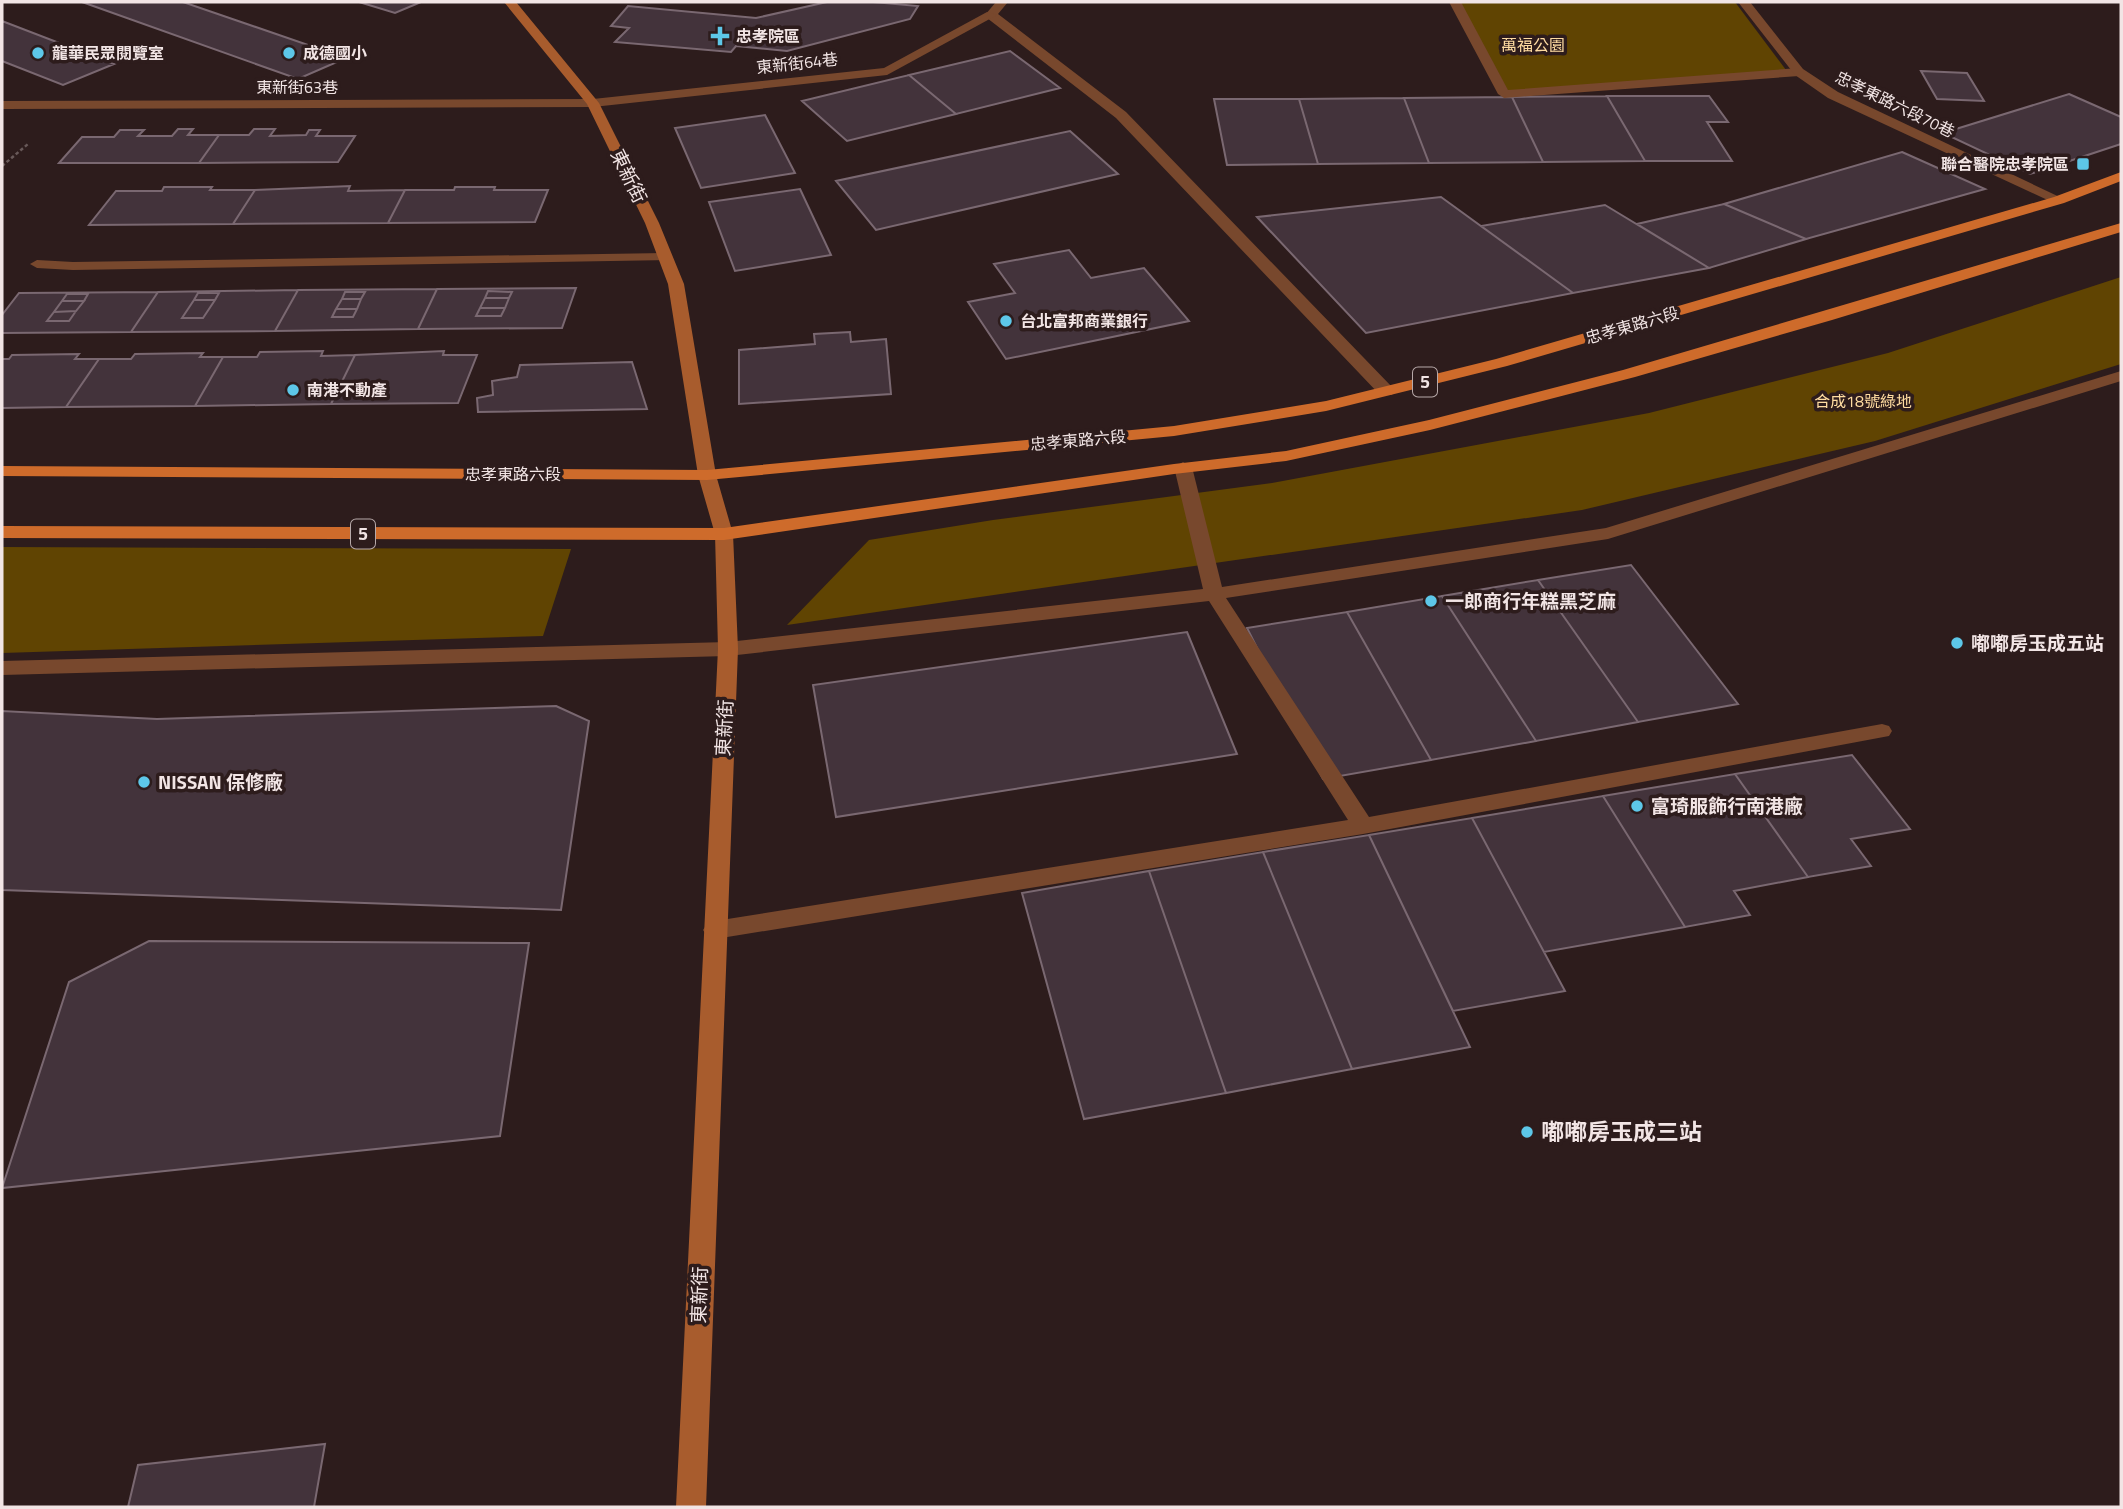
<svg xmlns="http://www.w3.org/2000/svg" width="2123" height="1509" viewBox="0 0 2123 1509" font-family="'Titillium Web','Noto Sans TC',sans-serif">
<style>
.green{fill:#604402}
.building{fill:#43333b;stroke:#7a6871;stroke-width:2}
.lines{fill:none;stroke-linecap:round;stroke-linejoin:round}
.path{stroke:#685959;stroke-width:2.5;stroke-dasharray:3.5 2.5;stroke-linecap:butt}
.lane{fill:#78482d;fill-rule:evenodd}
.street{fill:#78482d;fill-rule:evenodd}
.secondary{fill:#a85c2d;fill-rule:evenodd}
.primary{fill:#ce6b2b;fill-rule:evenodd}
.poi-dot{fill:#5dc7e8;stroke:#2d1c1c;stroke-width:2.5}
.labels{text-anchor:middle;stroke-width:7;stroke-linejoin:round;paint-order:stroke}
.far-poi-label{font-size:16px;font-weight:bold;fill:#f2e5e5;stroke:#2d1c1c;text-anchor:start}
.far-park-label{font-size:16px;fill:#ffdca1;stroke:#2d1c1c}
.far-street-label{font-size:16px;fill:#f2e5e5;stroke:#2d1c1c}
.shield{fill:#2d1c1c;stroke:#b7a9a9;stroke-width:2}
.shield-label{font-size:18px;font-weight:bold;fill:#f2e5e5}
.street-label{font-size:19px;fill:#f2e5e5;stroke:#2d1c1c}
.poi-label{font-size:19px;font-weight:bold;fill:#f2e5e5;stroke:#2d1c1c;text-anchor:start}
.near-poi-label{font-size:23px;font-weight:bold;fill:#f2e5e5;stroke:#2d1c1c;text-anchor:start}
</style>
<rect width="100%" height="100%" fill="#2d1c1c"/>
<!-- green -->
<path class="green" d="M1460 2H1735L1786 70 1508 91Z
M2121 277V364L1875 441 1582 510 787 625 869 540 993 520 1272 483 1649 413 1888 353Z
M2 547 571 549 543 636 2 653Z"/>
<!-- building -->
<path class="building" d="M82 2H183L346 58 298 79Z
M359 2H421L395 13Z
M827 2H873L918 6 910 19 787 51 736 46 731 52 615 42 629 28 611 26 628 6 756 18Z
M2 21 114 64 63 85 2 61Z
M1010 51 1060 88 956 114 909 75Z
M1921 71 1967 73 1984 101 1937 99Z
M909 75 956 114 847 141 802 101Z
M2069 94 2121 117V144L2030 174 1943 133Z
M1607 96 1645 161 1543 162 1512 97Z
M1607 96H1709L1728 122H1707L1732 161H1645Z
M1512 97 1543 162 1429 163 1404 98Z
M1404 98 1429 163 1318 164 1299 99Z
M1214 99H1299L1318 164 1227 165Z
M765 115 795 173 701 188 675 128Z
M178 129H193L188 135H219L199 163H59L82 137H114L120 130H144L138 136H172Z
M254 129H275L270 136 306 135 309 130H320L316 136H355L338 162 199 163 219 135H249Z
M1070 131 1118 174 876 230 836 181Z
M1902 152 1985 189 1806 239 1724 204Z
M350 186 348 191 405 190 388 223 233 224 255 190Z
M164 187H212L210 190H255L233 224 89 225 116 191H162Z
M455 187H495L494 190H548L535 222 388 223 405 190H454Z
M800 189 831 255 735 271 709 202Z
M1441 197 1573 293 1366 333 1257 217Z
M1724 204 1806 239 1709 268 1637 224Z
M1605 205 1709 268 1573 293 1481 226Z
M1069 250 1091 278 1144 268 1189 321 1006 359 968 302 1015 293 994 264Z
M576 288 562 328 418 329 437 289Z
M437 289 418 329 275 331 298 290Z
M298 290 275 331 131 332 158 292Z
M488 291 512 292 509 298H485Z
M158 292 131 332 2 333V315L19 293Z
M345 292H365L361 299H342Z
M198 293H219L215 300H194Z
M67 294H88L84 301H62Z
M485 298H509L505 308H480Z
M342 299H361L357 309H336Z
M194 300H215L203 318H182Z
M62 301H84L76 311 54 312Z
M480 308H505L501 316H476Z
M336 309H357L353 317H332Z
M76 311 69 321H47L54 312Z
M850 332 851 342 886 339 891 394 739 404V350L815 344 814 334Z
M323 351 321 356 355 355 331 404 195 406 223 357H257L260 352Z
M444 351 443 355H477L458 403 331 404 355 355Z
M203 353 200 357H223L195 406 66 407 99 359H131L135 354Z
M79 354 75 359H99L66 407 2 408V359H9L12 355Z
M632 362 647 409 478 412 477 398 493 395 492 381 517 377 520 365Z
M1631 565 1738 704 1638 722 1538 580Z
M1538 580 1638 722 1536 741 1442 596Z
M1442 596 1536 741 1431 760 1347 612Z
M1347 612 1431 760 1323 779 1247 628Z
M1187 632 1237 754 836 817 813 685Z
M556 706 589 721 561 910 2 890V711L157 719Z
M1852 755 1910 829 1851 839 1871 866 1808 877 1735 774Z
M1735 774 1808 877 1734 891 1750 915 1685 927 1603 796Z
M1603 796 1685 927 1544 952 1472 818Z
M1472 818 1544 952 1565 991 1453 1011 1369 835Z
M1369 835 1470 1047 1352 1069 1263 852Z
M1263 852 1352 1069 1226 1093 1149 871Z
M1149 871 1226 1093 1084 1119 1022 893Z
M149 941 529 943 500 1136 2 1188 69 982Z
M325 1444 314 1507H128L138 1465Z"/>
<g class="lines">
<!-- path -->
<path class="path" d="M2 166 28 144"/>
<!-- lane -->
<path class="lane" d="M996 2H1008L998 14 1126 112 1392 387 1394 391 1392 395H1380L1116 118 987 18 985 15Z
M1449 2H1461L1508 90 1799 68 1805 72 1799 76 1504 98 1498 94Z
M665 253 670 254 672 257 670 260 73 270 37 268 30 264 37 260 73 262Z
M2121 371V381L1608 539 1226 598 1369 817 1882 724 1889 726 1892 731 1889 736 1363 834 715 939 707 936 703 930 707 924 715 921 1348 820 1209 601 728 656 2 675V661L728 642 1203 589 1174 467 1183 462 1192 467 1222 587 1606 528Z"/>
<!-- street -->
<path class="street" d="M1738 2H1750L1803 69 1838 92 2066 200 2059 204 2054 203 1828 98 1795 75Z
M987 12 997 15 887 75 593 107 2 109V101L593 99 884 68Z"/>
<!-- secondary -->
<path class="secondary" d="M504 2H516L599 103 659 223 684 284 716 475 733 534 738 649 706 1507H676L718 649 715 534 698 475 668 284 645 223 587 104Z"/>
<!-- primary -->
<path class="primary" d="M2121 172V181L2064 203 1507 366 1326 411 1174 436 707 480 2 476V466L707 470 1174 426 1326 401 1496 359 2054 197Z
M2121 223V232L1832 320 1635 377 1430 430 1286 461 1174 474 724 540 2 538V526L724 528 1174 464 1286 451 1429 420 1623 370Z"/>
</g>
<!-- markers -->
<g class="poi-dot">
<path d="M716.5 25.5h7v7h7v7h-7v7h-7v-7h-7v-7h7z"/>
<circle cx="38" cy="53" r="7"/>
<circle cx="289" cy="53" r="7"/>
<rect x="2076" y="157" width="14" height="14" rx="3.5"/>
<circle cx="1006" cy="321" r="7"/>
<circle cx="293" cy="390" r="7"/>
<circle cx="1431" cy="601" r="7"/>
<circle cx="1957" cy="643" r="7"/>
<circle cx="144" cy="782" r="7"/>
<circle cx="1637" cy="806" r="7"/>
<circle cx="1527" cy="1132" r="7"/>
</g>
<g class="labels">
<!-- far-poi labels -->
<g class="far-poi-label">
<text x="736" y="42">忠孝院區</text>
<text x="52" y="59">龍華民眾閱覽室</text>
<text x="303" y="59">成德國小</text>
<text x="2069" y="170" text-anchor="end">聯合醫院忠孝院區</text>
<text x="1020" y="327">台北富邦商業銀行</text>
<text x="307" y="396">南港不動產</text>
</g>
<!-- far-park labels -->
<g class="far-park-label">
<text x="1533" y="51">萬福公園</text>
<text x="1863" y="407">合成18號綠地</text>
</g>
<!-- far-street labels -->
<g class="far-street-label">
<text transform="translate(797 63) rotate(-6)" y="6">東新街64巷</text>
<text x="297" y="93">東新街63巷</text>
<text transform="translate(1895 104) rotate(26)" y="6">忠孝東路六段70巷</text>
<text transform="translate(1632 325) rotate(-16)" y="6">忠孝東路六段</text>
<text transform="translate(1078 440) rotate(-5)" y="6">忠孝東路六段</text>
<text x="513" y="480">忠孝東路六段</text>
</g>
<!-- shield labels -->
<g class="shield">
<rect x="1413" y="367.5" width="24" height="29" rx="5"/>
<rect x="351" y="519.5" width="24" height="29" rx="5"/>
</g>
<g class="shield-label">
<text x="1425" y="388">5</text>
<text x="363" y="540">5</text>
</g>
<!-- street labels -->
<g class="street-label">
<text transform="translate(629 176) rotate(64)" y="7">東新街</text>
<text transform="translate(724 728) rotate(-87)" y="7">東新街</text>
<text transform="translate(699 1295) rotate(-88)" y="7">東新街</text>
</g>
<!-- poi labels -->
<g class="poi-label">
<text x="1445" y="608">一郎商行年糕黑芝麻</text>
<text x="1971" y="650">嘟嘟房玉成五站</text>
<text x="158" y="789">NISSAN 保修廠</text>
<text x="1651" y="813">富琦服飾行南港廠</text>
</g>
<!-- near-poi labels -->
<g class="near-poi-label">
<text x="1541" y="1140">嘟嘟房玉成三站</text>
</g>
</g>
<!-- border -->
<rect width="2123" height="1509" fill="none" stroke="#f2e5e5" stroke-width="7"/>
</svg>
